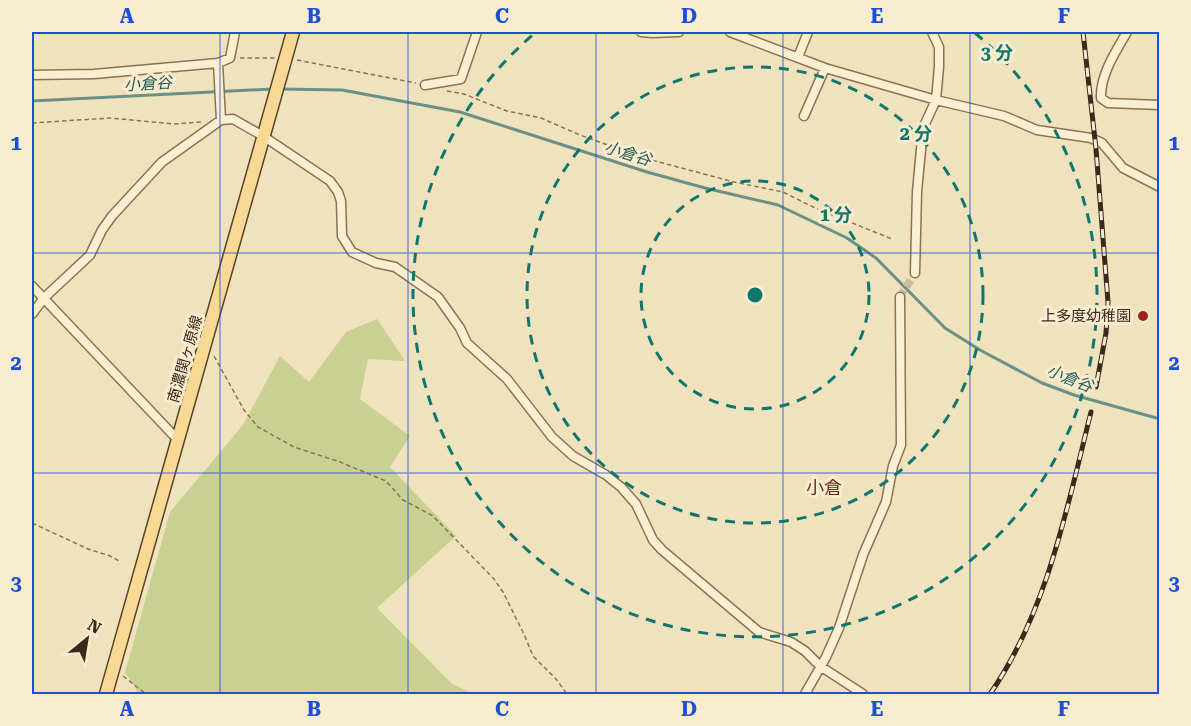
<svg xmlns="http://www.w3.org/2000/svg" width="1191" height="726" viewBox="0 0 1191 726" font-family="'Roboto Serif','Noto Sans JP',serif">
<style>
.green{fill:#c8d092}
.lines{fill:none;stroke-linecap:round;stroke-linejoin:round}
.stream{stroke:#699187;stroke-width:3}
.street-tunnel{stroke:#ccbd9d;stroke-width:8;stroke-dasharray:8 4;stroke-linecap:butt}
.street-casing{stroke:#8b7256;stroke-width:11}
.primary-casing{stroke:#58402b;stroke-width:15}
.path{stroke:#8b7256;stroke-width:1.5;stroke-dasharray:4.5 3;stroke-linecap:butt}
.street{stroke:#fbefd2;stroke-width:8}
.primary{stroke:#f8d993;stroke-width:12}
.rail-casing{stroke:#392a1b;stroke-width:5}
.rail{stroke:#f8eccf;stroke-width:3;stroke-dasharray:9;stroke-linecap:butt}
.grid{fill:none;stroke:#1d4ed8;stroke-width:1.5;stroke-opacity:0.55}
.ring{fill:none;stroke:#0f766e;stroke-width:3;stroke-dasharray:10 8}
.poi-dot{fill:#9e2122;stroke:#f8eccf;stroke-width:2}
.labels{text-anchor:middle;stroke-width:6;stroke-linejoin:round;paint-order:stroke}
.poi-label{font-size:15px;fill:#392a1b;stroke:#f8eccf;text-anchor:end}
.street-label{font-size:15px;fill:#392a1b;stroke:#f8eccf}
.water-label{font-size:16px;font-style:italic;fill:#295a57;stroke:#f8eccf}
.quarter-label{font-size:18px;fill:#692918;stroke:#f8eccf}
.centre{fill:#0f766e;stroke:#f8eccf;stroke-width:3}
.ring-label{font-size:18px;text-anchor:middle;font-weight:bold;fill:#0f766e;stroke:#f8eccf;stroke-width:6;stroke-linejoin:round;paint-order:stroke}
.neatline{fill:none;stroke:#1d4ed8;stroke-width:2}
.grid-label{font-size:20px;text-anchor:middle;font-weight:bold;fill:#1d4ed8}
</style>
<rect width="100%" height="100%" fill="#f1e2be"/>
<!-- green -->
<path class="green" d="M377 319 405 361 368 359 360 399 410 436 390 467 456 536 377 608 452 684 474 694H134L137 691 125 672 170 512 243 425 280 356 309 382 346 332Z"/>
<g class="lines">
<!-- stream -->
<path class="stream" d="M279 89 342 90 460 112 647 172 705 188 778 205 847 238 876 258 945 328 980 350 1042 383 1074 395 1160 419
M32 101 272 89"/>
<!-- street-tunnel -->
<path class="street-tunnel" d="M900 297 915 273"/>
<defs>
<path id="street" d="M641 32 652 33 679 32
M730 32 825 68 936 100 1004 116 1037 130 1091 138 1102 143 1123 168 1160 187
M1127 32C1116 51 1100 75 1101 98L1108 103 1160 105
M798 57 808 32
M218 63 221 120
M32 75 94 74 218 63 230 58 235 32
M425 85 461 79 477 32
M804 116 825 68
M915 273 917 192 923 128 936 100 939 67V47L932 32
M32 286 177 439
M32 314 44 298 90 255 102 230 112 216 162 162 221 120 233 119 263 136 330 181 338 192 341 201 342 236 352 252 376 263 395 267 438 297 460 328 467 343 507 379 552 437 573 456 606 475 621 487 636 504 653 540 662 550 759 632 791 642 805 651 820 666 863 694
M805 694 826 657 839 628 863 555 886 502 893 466 901 445 900 297"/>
<path id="primary" d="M106 694 293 32"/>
</defs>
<!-- street casing -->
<use href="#street" class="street-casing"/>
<!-- primary casing -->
<use href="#primary" class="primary-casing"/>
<!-- path -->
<path class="path" d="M240 58H275
M297 60 416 83
M447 91 464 94 507 111 541 118 580 135 644 158 734 182 783 192 815 208 892 239
M32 123 110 118 174 124 201 122
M32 216V218
M214 356 244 410 258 427 294 447 340 462 386 481 403 500 433 516 494 579 503 592 524 634 533 656 556 679 567 694
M32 523 88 549 110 556 121 562
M123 676 146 694"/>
<!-- street -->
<use href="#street" class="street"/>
<!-- primary -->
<use href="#primary" class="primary"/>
<defs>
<path id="rail" d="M1083 32 1096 149 1108 302 1106 333 1096 387
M990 694C1047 612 1067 508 1091 412"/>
</defs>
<!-- rail casing -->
<use href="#rail" class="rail-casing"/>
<!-- rail -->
<use href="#rail" class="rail"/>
</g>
<!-- grid -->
<path class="grid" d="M220 32V694M408 32V694M596 32V694M783 32V694M970 32V694M32 253H1160M32 473H1160"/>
<!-- distance rings -->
<g class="ring">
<circle cx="755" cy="295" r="114"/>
<circle cx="755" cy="295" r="228"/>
<path d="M975 33A342 342 0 1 1 535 33"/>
</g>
<!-- markers -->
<circle class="poi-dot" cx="1143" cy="316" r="6"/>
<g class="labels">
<!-- poi labels -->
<g class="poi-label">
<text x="1131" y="321">上多度幼稚園</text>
</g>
<!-- street labels -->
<g class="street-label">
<text transform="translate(185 359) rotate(-74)" y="5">南濃関ヶ原線</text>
</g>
<!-- water labels -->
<g class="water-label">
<text transform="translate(148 83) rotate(-3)" y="6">小倉谷</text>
<text transform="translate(628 153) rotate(17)" y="6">小倉谷</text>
<text transform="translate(1070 378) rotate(22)" y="6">小倉谷</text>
</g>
<!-- quarter labels -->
<g class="quarter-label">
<text x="824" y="494">小倉</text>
</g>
</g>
<circle cx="755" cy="295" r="9" class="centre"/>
<g class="ring-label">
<text x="997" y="59">3 分</text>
<text x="916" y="140">2 分</text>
<text x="836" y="221">1 分</text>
</g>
<!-- border -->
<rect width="1191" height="726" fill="none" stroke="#f8eccf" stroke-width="66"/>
<!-- north arrow -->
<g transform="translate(87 639) rotate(30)" stroke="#f8eccf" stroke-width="4.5" paint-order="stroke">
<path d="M0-4.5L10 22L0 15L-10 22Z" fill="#392a1b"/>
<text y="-9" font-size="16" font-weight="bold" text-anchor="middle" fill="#392a1b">N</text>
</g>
<rect x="33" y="33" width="1125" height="660" class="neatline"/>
<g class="grid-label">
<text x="127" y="23">A</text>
<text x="314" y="23">B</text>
<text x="502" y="23">C</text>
<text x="689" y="23">D</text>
<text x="877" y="23">E</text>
<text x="1064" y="23">F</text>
<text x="16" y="150">1</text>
<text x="1174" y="150">1</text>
<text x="16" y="370">2</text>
<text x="1174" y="370">2</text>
<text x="16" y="590">3</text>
<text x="1174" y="590">3</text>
<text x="127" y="716">A</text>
<text x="314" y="716">B</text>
<text x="502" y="716">C</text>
<text x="689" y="716">D</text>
<text x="877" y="716">E</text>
<text x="1064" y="716">F</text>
</g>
</svg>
